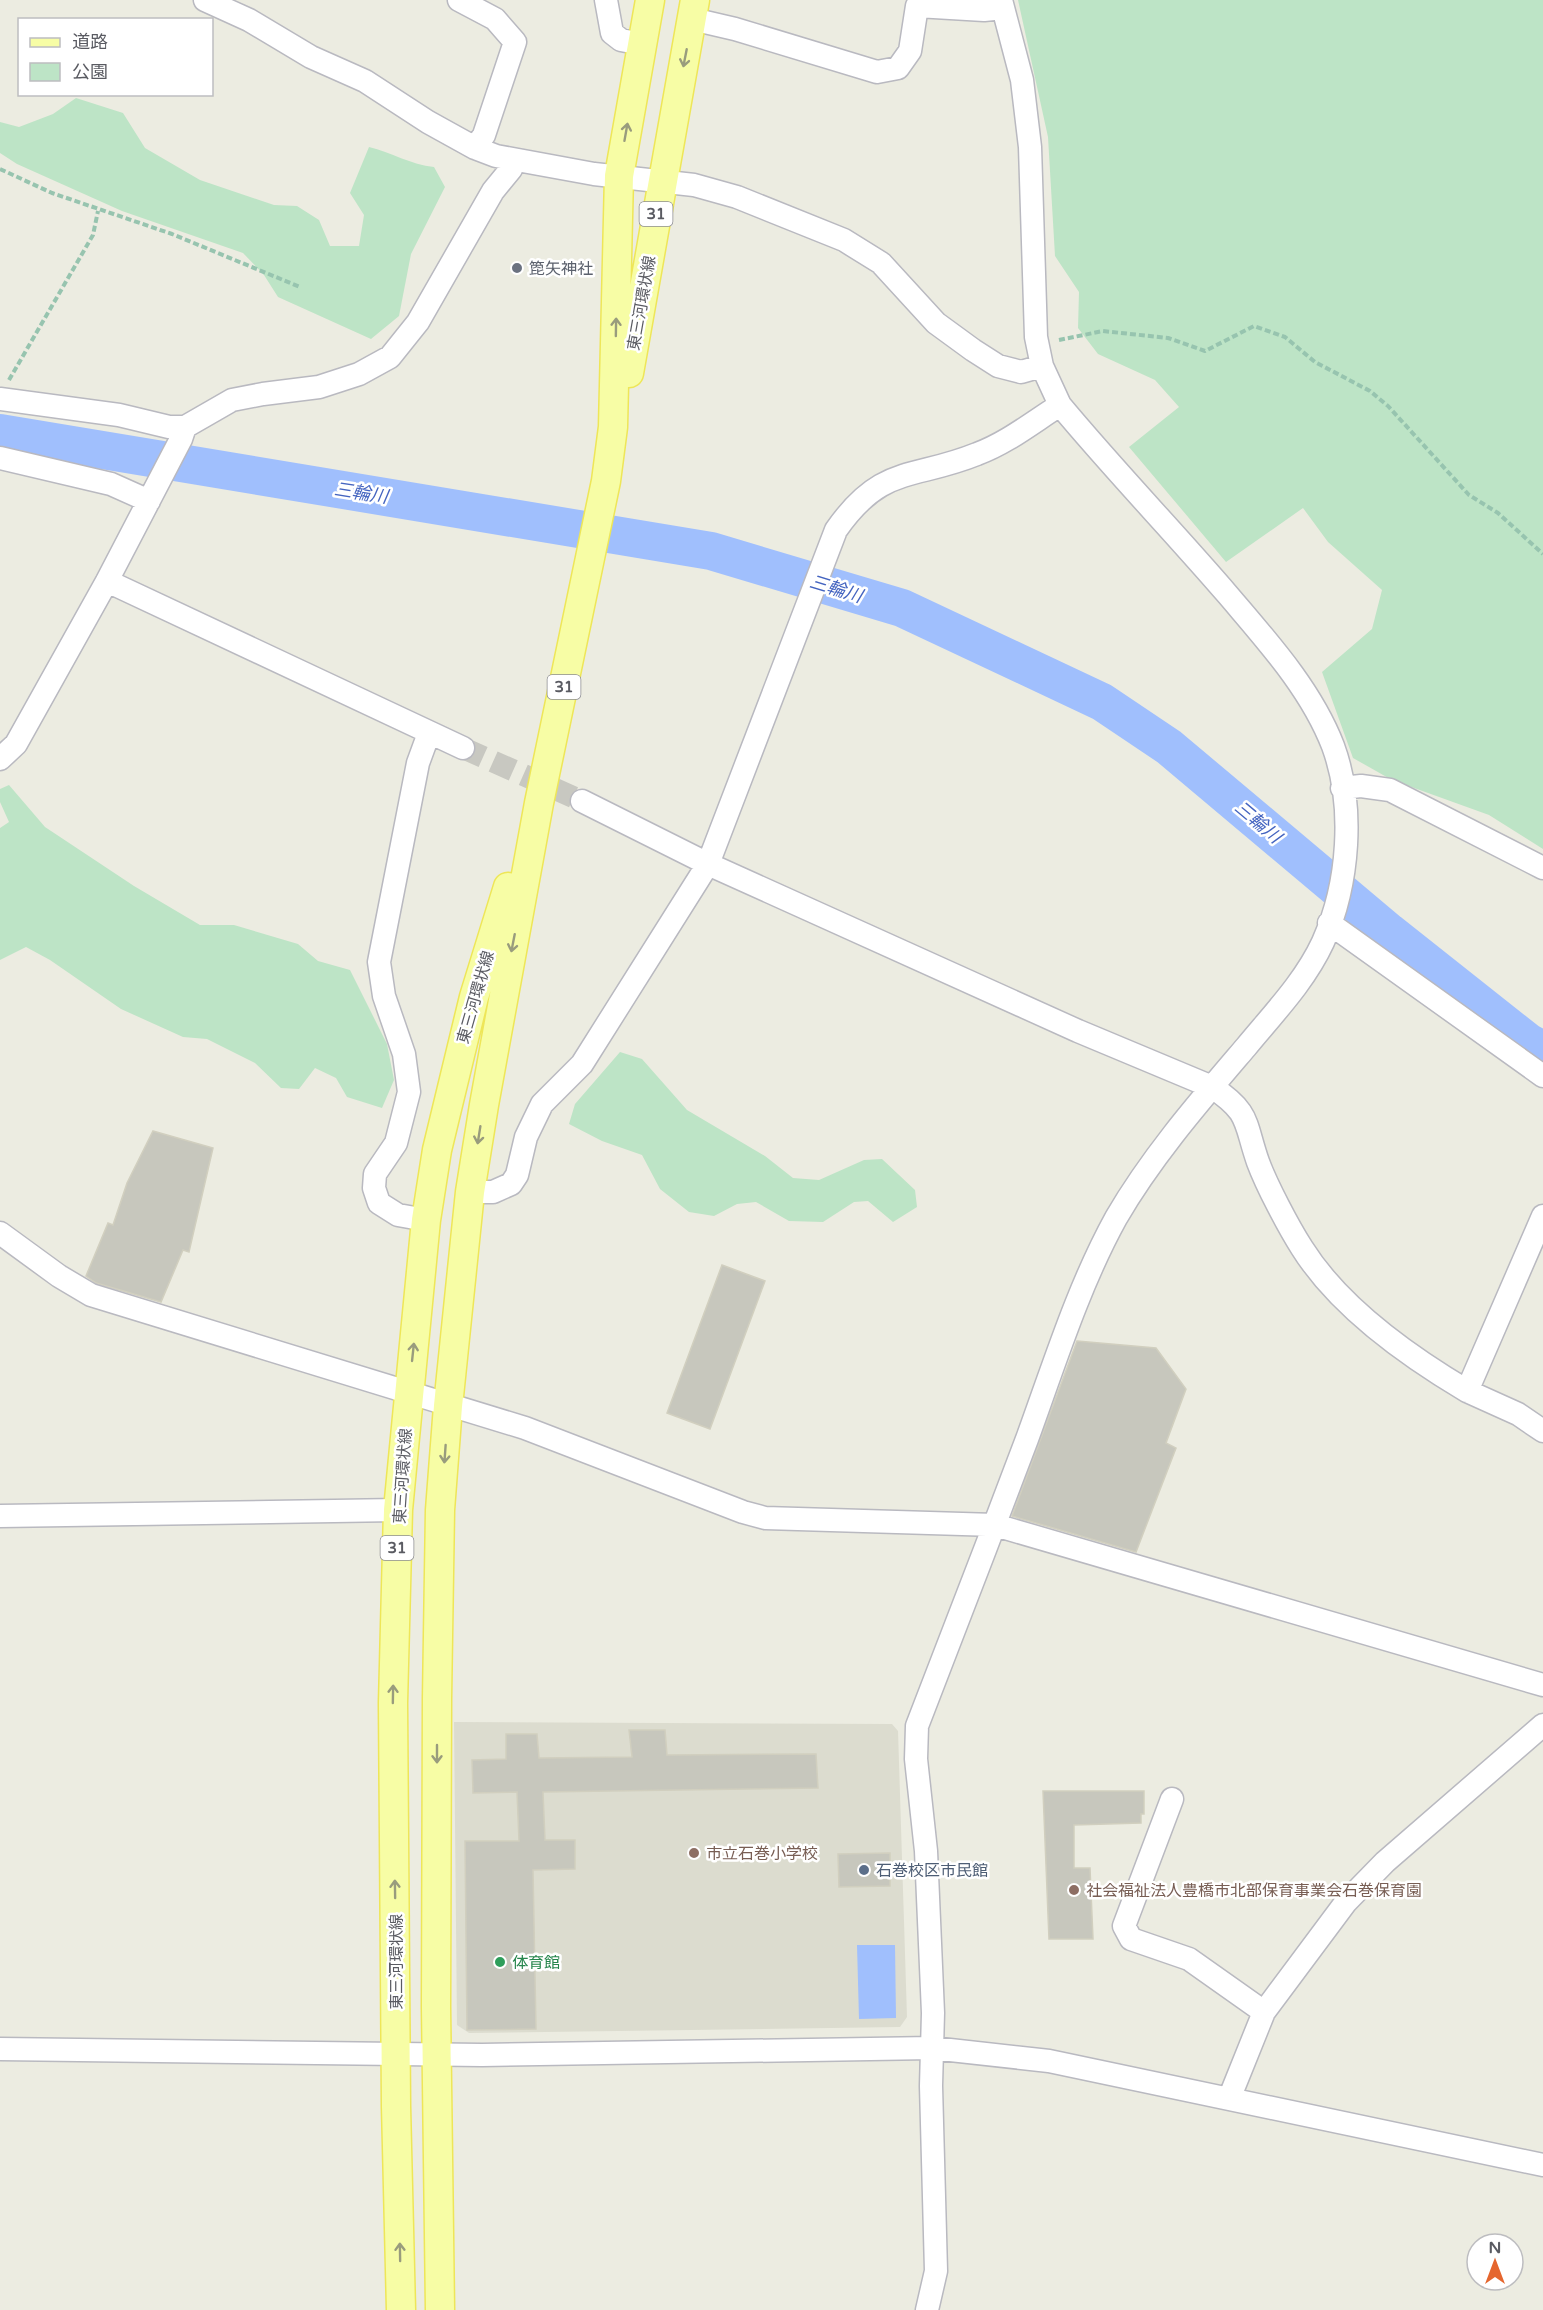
<svg xmlns="http://www.w3.org/2000/svg" width="1543" height="2310" viewBox="0 0 1543 2310" font-family="'Varela Round','Noto Sans JP',sans-serif">
<style>
.education{fill:#dcdccf}
.green{fill:#bde4c6}
.water{fill:#a0bffd}
.lines{fill:none;stroke-linecap:round;stroke-linejoin:round}
.river{stroke:#a0bffd;stroke-width:38}
.building{fill:#c7c7bd;stroke:#d1cfbf;stroke-width:1.5}
.minor-tunnel{stroke:#c8c8c1;stroke-width:22;stroke-dasharray:22 11;stroke-linecap:butt}
.minor-casing{stroke:#b9b9c0;stroke-width:25}
.major-casing{stroke:#eee658;stroke-width:31}
.path{stroke:#97c4af;stroke-width:4;stroke-dasharray:6 3;stroke-linecap:butt}
.minor{stroke:#fff;stroke-width:22}
.major{stroke:#f7fda5;stroke-width:28}
.oneway{stroke:#999c7d}
.worship-dot{fill:#6b7280;stroke:#fff;stroke-width:2}
.education-dot{fill:#8d6e63;stroke:#fff;stroke-width:2}
.service-dot{fill:#5c6f8a;stroke:#fff;stroke-width:2}
.leisure-dot{fill:#2e9e5b;stroke:#fff;stroke-width:2}
.labels{text-anchor:middle;stroke-width:5;stroke-linejoin:round;paint-order:stroke}
.shield{fill:#fff;stroke:#8c8c91;stroke-width:1.5}
.shield-label{font-size:15px;font-weight:bold;fill:#5a5b62}
.worship-label{font-size:16px;fill:#5b616d;stroke:#fff;text-anchor:start}
.street-label{font-size:16px;fill:#5a5b62;stroke:#fff}
.education-label{font-size:16px;fill:#785e54;stroke:#fff;text-anchor:start}
.service-label{font-size:16px;fill:#4e5e75;stroke:#fff;text-anchor:start}
.leisure-label{font-size:16px;fill:#27864d;stroke:#fff;text-anchor:start}
.water-label{font-size:18px;font-style:italic;fill:#4464c0;stroke:#fff}
</style>
<rect width="100%" height="100%" fill="#ecece1"/>
<!-- education -->
<path class="education" d="M454 1722 892 1724 898 1731 907 2017 900 2027 469 2033 457 2025Z"/>
<!-- green -->
<path class="green" d="M1018 0H1543V849L1489 815 1392 780 1353 758 1322 672 1372 629 1382 590 1328 542 1303 508 1226 562 1129 447 1179 407 1155 380 1098 354 1078 328 1079 292 1055 256 1048 137Z
M76 98 123 113 145 148 200 180 274 205 297 206 319 220 330 246H359L364 215 350 193 369 147C391 152 411 165 434 167L445 187 411 254 399 316 371 339 278 297 264 275 243 253 122 211 17 164 0 153V122L19 127 53 114Z
M9 785 45 827 134 886 200 925H234L298 944 318 961 350 970 387 1044 394 1080 382 1108 347 1097 336 1078 315 1068 299 1089 281 1088 255 1063 207 1039 183 1037 121 1009 50 960 26 947 0 960V828L9 822 0 802V789Z
M620 1052 642 1059 687 1110 765 1156 793 1178 819 1180 864 1160 882 1159 915 1190 917 1207 893 1222 868 1201 854 1202 823 1222 789 1221 756 1202 737 1204 714 1216 689 1212 660 1189 642 1155 602 1141 569 1124 575 1104Z"/>
<!-- water -->
<path class="water" d="M857 1945H895L896 2018 859 2019Z"/>
<g class="lines">
<!-- river -->
<path class="river" d="M0 433 711 551 902 608 1102 702 1169 747 1389 932 1528 1042 1543 1050"/>
</g>
<!-- building -->
<path class="building" d="M153 1131 213 1148 189 1252 183 1250 161 1302 96 1283 86 1276 108 1223 113 1225 127 1183Z
M722 1265 765 1281 710 1429 667 1413Z
M1077 1341 1156 1348 1186 1389 1166 1443 1176 1448 1136 1552 1012 1516Z
M629 1730H665L667 1755 816 1754 818 1788 543 1792 545 1840H575V1869L533 1870 536 2029 467 2030 465 1841H519L517 1792 473 1793 472 1760 506 1759V1734H537L539 1758 632 1757Z
M1043 1791H1144V1814H1141V1823L1074 1825V1868H1090L1093 1939H1049Z
M890 1853V1886L839 1887 838 1854Z"/>
<g class="lines">
<!-- minor-tunnel -->
<path class="minor-tunnel" d="M463 748 582 801"/>
<defs>
<path id="minor" d="M205 0 249 20 311 57 365 81 428 122 475 148 496 156 594 174 694 185 737 197 844 240 881 263 936 323 973 350 998 366 1021 372 1042 366
M459 0 495 19 515 42 484 135 475 148
M606 0 612 33 621 40 642 44
M692 19 735 29 877 72 898 68 910 51 917 6 984 10 1003 8
M0 399 119 415 169 427H185L232 400 263 394 319 387 359 374 390 357 418 322 493 191 511 169 515 160
M0 458 111 484 149 501
M107 581 463 748
M0 759 16 744 107 581 181 439 185 427
M1342 788 1361 786 1390 790 1543 868
M582 801 708 864 1078 1031 1212 1087C1251 1113 1244 1122 1258 1162 1267 1186 1288 1226 1302 1248 1339 1307 1408 1356 1467 1391
M1329 923 1543 1076
M470 1192H493L511 1184 517 1175 526 1137 542 1104 582 1064 708 864 836 530C882 464 913 480 977 454 1007 443 1033 422 1060 405
M1543 1216 1467 1391 1518 1414 1543 1431
M426 1220 398 1215 379 1203 374 1188 375 1174 396 1143 409 1092 404 1054 384 996 379 962 418 763 429 733
M0 1233 59 1276 91 1295 525 1428 743 1512 765 1518 995 1525 1543 1685
M0 1516 398 1510
M1172 1799 1124 1926 1131 1939 1189 1959 1264 2012
M0 2049 482 2055 932 2048 1049 2061 1543 2165
M1232 2098 1233 2089 1264 2012 1346 1902 1385 1862 1543 1725
M927 2310 936 2271 931 2086 933 2013 926 1851 916 1759 917 1726C954 1630 991 1535 1027 1439 1054 1365 1078 1287 1116 1218 1152 1156 1200 1101 1246 1047 1274 1013 1305 981 1323 942 1349 884 1355 806 1333 746 1311 689 1267 641 1228 595 1173 531 1114 470 1060 405L1042 366 1036 337 1030 147 1022 80 1001 0"/>
<path id="major" d="M629 373 695 0
M401 2310 396 2106 393 1703 398 1510 426 1220 437 1150 474 997 508 887
M440 2310 436 2007 437 1699 440 1510 448 1406 470 1192 484 1105 539 803 606 481 613 427 619 176 650 0"/>
</defs>
<!-- minor casing -->
<use href="#minor" class="minor-casing"/>
<!-- major casing -->
<use href="#major" class="major-casing"/>
<!-- path -->
<path class="path" d="M0 169 52 193 172 234 300 287
M1059 340 1103 331 1168 338 1205 351 1254 326 1285 337 1315 362 1370 391 1388 406 1469 495 1498 513 1543 554
M9 380 93 235 98 211"/>
<!-- minor -->
<use href="#minor" class="minor"/>
<!-- major -->
<use href="#major" class="major"/>
</g>
<!-- one-way arrows -->
<defs><path id="oneway-shaft" d="M-6 0H5M1.5-3L5.5 0L1.5 3" fill="none" stroke-width="1.6" stroke-linecap="round" stroke-linejoin="round" transform="scale(1.5)"/></defs>
<g class="oneway">
<use href="#oneway-shaft" transform="translate(685 58) rotate(101)"/>
<use href="#oneway-shaft" transform="translate(626 132) rotate(-80)"/>
<use href="#oneway-shaft" transform="translate(616 327) rotate(-89)"/>
<use href="#oneway-shaft" transform="translate(513 943) rotate(101)"/>
<use href="#oneway-shaft" transform="translate(479 1135) rotate(99)"/>
<use href="#oneway-shaft" transform="translate(413 1352) rotate(-84)"/>
<use href="#oneway-shaft" transform="translate(445 1454) rotate(94)"/>
<use href="#oneway-shaft" transform="translate(393 1694) rotate(-89)"/>
<use href="#oneway-shaft" transform="translate(437 1754) rotate(90)"/>
<use href="#oneway-shaft" transform="translate(395 1889) rotate(-91)"/>
<use href="#oneway-shaft" transform="translate(400 2252) rotate(-91)"/>
</g>
<!-- markers -->
<circle class="worship-dot" cx="517" cy="268" r="6"/>
<g class="education-dot">
<circle cx="694" cy="1853" r="6"/>
<circle cx="1074" cy="1890" r="6"/>
</g>
<circle class="service-dot" cx="864" cy="1870" r="6"/>
<circle class="leisure-dot" cx="500" cy="1962" r="6"/>
<g class="labels">
<!-- shield labels -->
<g class="shield">
<rect x="639.5" y="202" width="33" height="24" rx="4.5"/>
<rect x="547.5" y="675" width="33" height="24" rx="4.5"/>
<rect x="380.5" y="1536" width="33" height="24" rx="4.5"/>
</g>
<g class="shield-label">
<text x="656" y="219">31</text>
<text x="564" y="692">31</text>
<text x="397" y="1553">31</text>
</g>
<!-- worship labels -->
<g class="worship-label">
<text x="529" y="274">箆矢神社</text>
</g>
<!-- street labels -->
<g class="street-label">
<text transform="translate(641 303) rotate(-80)" y="6">東三河環状線</text>
<text transform="translate(475 997) rotate(-74)" y="6">東三河環状線</text>
<text transform="translate(402 1476) rotate(-86)" y="6">東三河環状線</text>
<text transform="translate(396 1962) rotate(-90)" y="6">東三河環状線</text>
</g>
<!-- education labels -->
<g class="education-label">
<text x="706" y="1859">市立石巻小学校</text>
<text x="1086" y="1896">社会福祉法人豊橋市北部保育事業会石巻保育園</text>
</g>
<!-- service labels -->
<g class="service-label">
<text x="876" y="1876">石巻校区市民館</text>
</g>
<!-- leisure labels -->
<g class="leisure-label">
<text x="512" y="1968">体育館</text>
</g>
<!-- water labels -->
<g class="water-label">
<text transform="translate(361 493) rotate(9)" y="6">三輪川</text>
<text transform="translate(836 589) rotate(17)" y="6">三輪川</text>
<text transform="translate(1258 822) rotate(40)" y="6">三輪川</text>
</g>
</g>
<!-- legend -->
<rect x="18" y="18" width="195" height="78" fill="#ffffff" stroke="#bdbdc0" stroke-width="1.5"/>
<rect x="30" y="38" width="30" height="9" fill="#f7fda5" stroke="#bdbdc0" stroke-width="1.5"/>
<text x="72" y="48" font-size="18" fill="#5a5b62">道路</text>
<rect x="30" y="63" width="30" height="18" fill="#bde4c6" stroke="#bdbdc0" stroke-width="1.5"/>
<text x="72" y="78" font-size="18" fill="#5a5b62">公園</text>
<!-- north arrow -->
<g transform="translate(1495 2262)"><circle r="28" fill="#ffffff" stroke="#bdbdc0" stroke-width="1.5"/>
<path d="M0-4.5L10 22L0 15L-10 22Z" fill="#e5662e"/>
<text y="-9" font-size="16" font-weight="bold" text-anchor="middle" fill="#5a5b62">N</text>
</g>
</svg>
